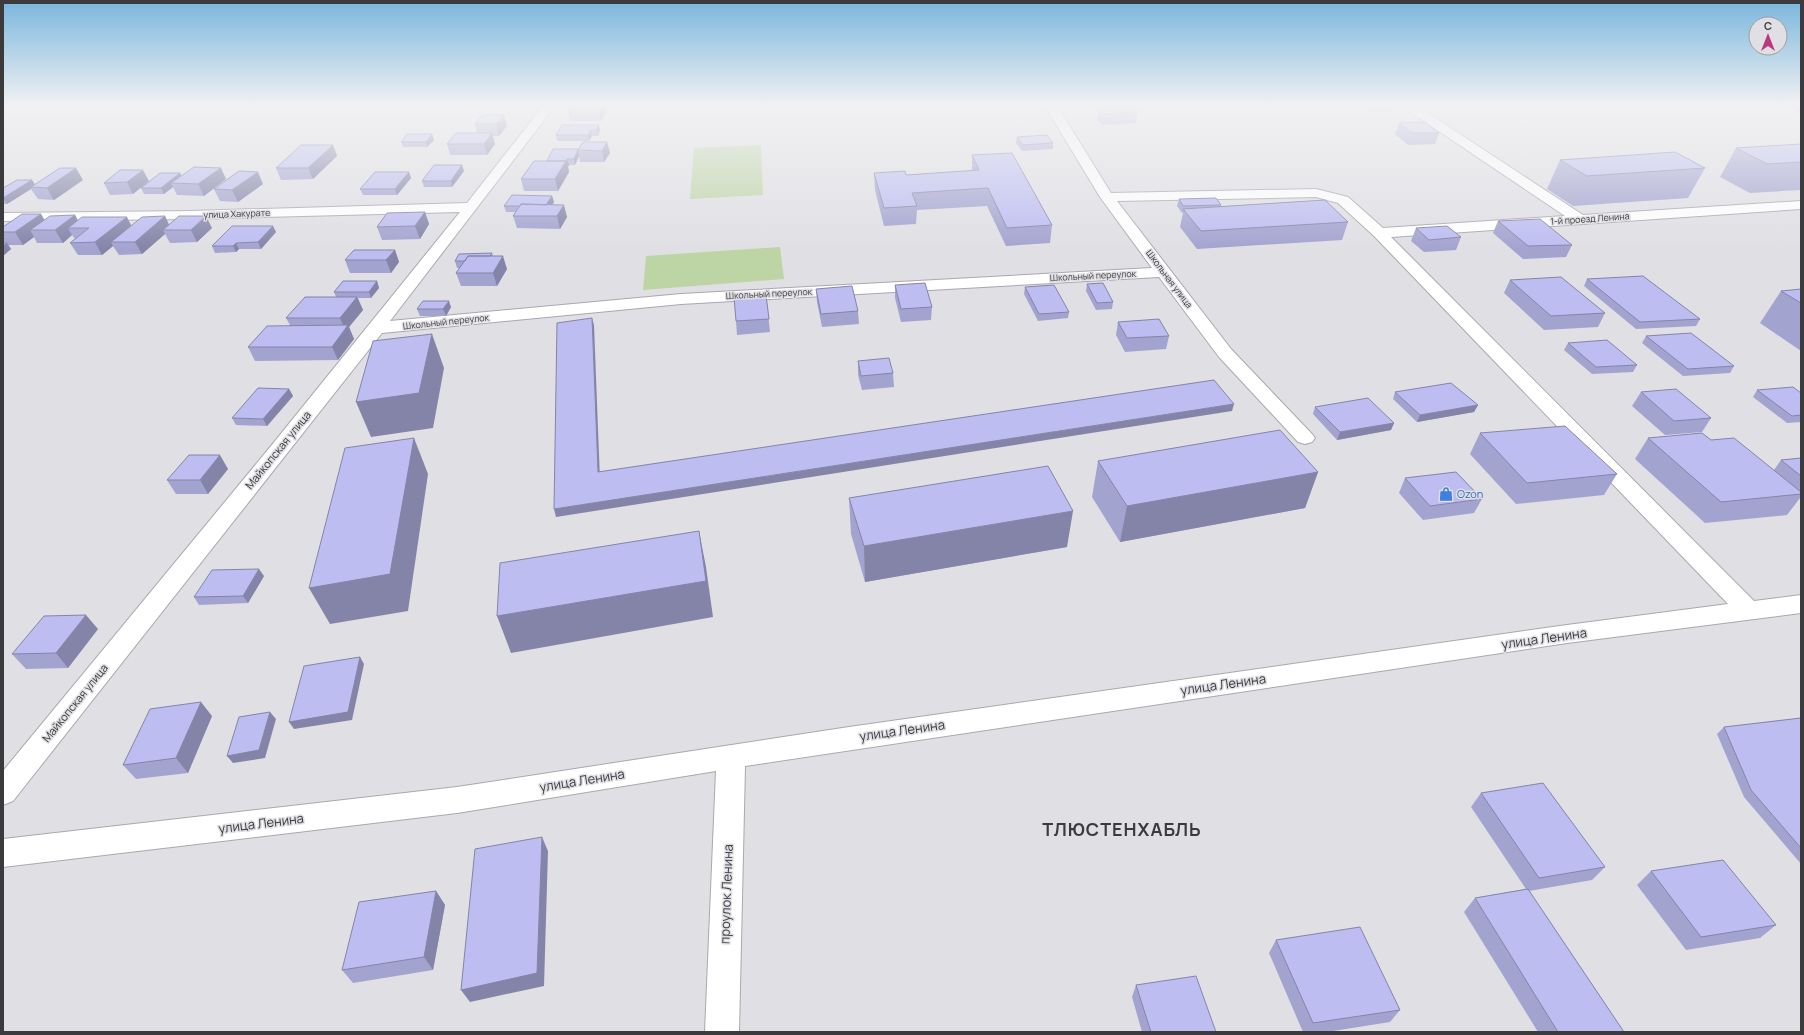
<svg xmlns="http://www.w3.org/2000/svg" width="1804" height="1035" viewBox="0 0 1804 1035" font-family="Manrope,sans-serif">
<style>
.green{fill:#bdd4a5}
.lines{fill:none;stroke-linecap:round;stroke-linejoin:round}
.street-casing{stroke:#a9a8ad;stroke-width:2}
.street{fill:#fff;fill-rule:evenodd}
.wall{fill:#a3a3d0}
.shaded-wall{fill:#8484a9}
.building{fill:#bdbdf2;stroke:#8484a9}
.labels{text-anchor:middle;stroke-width:3;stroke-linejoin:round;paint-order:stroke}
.far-street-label{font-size:9px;fill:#3b3a3c;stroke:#e0dfe4}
.street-label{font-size:11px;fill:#3b3a3c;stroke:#e0dfe4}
.shop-label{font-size:11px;fill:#366cbe;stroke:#e0dfe4;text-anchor:start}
.near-street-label{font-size:13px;fill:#3b3a3c;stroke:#e0dfe4}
.near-district-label{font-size:18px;font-weight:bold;letter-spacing:1px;fill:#3b3a3c;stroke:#e0dfe4}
</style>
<rect width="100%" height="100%" fill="#e0dfe4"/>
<!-- green -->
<path class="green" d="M761 145 763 195 690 199 694 148Z
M780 247 784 279 643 290 646 256Z"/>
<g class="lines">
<defs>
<path id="street" d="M543 106H555L390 321 681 294 1152 268 1100 197 1045 106H1057L1111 193 1316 189 1348 197 1383 228 1565 216 1406 109 1404 106H1417L1583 215 1801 201V209L1391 237 1754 601 1801 595V613L1567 643 745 766 739 1032H705L716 771 457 813 3 867V839L457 787 849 727 1567 625 1728 604 1374 236 1338 203 1316 197 1117 201 1231 349 1312 434 1315 438 1312 442 1305 444 1298 442 1219 357 1159 277 681 304 382 333 13 801 3 805V771L271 446 460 212 190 219 3 221V213L190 211 467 203Z"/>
</defs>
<!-- street casing -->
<use href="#street" class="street-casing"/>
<!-- street -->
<use href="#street" class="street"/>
</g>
<!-- wall -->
<path class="wall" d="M567 106H615L612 110H606V113L601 121H570Z
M1092 106H1123V107L1137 112 1136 123 1102 125 1097 120 1098 111H1096Z
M1362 106H1394L1392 112H1370Z
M1797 106H1801V114L1794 111Z
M504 115 507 126 499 136H493L495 144 487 155H450L447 144 477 133 475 124Z
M1399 123 1439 133 1435 144 1408 145 1395 134Z
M562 125 600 130 598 136H592L589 141H557L556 135Z
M432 134 434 140 427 147H403L401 142Z
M1017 137 1053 143V149L1022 151 1016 143Z
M607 142 610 153 604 162H580L579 156 575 165H569L568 167 569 172 558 191H524L521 179 547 161 578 149Z
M1801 144V190L1750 193 1720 177 1736 148Z
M333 145 337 156 313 179 281 180 276 168Z
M972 155 1052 225 1050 243 1006 246 987 206 917 210 916 224 884 226 875 190 874 173 906 175 972 171Z
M1560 160 1705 168 1688 198 1573 206 1547 189Z
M464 171 452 187H424L422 181Z
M409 172 411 178 397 195H363L360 189Z
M180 173 181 176 226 179 204 196 177 195 173 187 164 194H144L141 188Z
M83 180 54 200 38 199 31 189 7 204H3V188L35 185Z
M149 181 133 194 110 195 104 183Z
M263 184 238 202 220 201 214 189Z
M552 196 554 202 552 205 567 217 560 229 517 228 513 216 516 212H506L504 206Z
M1179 199 1221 205V206L1348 222 1342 240 1197 249 1180 227 1183 213H1182L1177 206Z
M425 212 429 224 420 239 382 240 377 227Z
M41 214 44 220 75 215 78 221 131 226 165 216 169 225 212 228 197 242 170 243 165 234 142 254 119 255 113 246 102 255H78L70 243 75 239 72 235 63 243H37L34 237 23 245H8L11 249 3 256V227Z
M1498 221 1572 245 1566 257 1523 259 1493 233Z
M1416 228 1461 237 1456 250 1424 252 1411 241Z
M276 232 261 249H239L236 252 215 253 212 246Z
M395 250 399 262 391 273H350L345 260Z
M492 253 493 256 507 269 497 286H461L456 273 460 268H457L455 261Z
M1587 279 1700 319 1696 326 1636 329 1584 286Z
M1510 280 1605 313 1598 327 1544 330 1504 293Z
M377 281 379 288 371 298H358L363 310 349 327 354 339 338 360 255 361 248 347 290 325 286 318 336 297 334 292Z
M1087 284 1113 302 1112 309 1096 310 1086 291Z
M895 285 932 307 931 320 901 322 895 298Z
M1025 287 1069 312 1068 318 1038 321 1024 294Z
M816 289 858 311 859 324 822 327 817 302Z
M1801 289V351L1760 323 1781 291Z
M766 295 770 332 737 335 736 321Z
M451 307 446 316H420L417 309Z
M1118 322 1169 336 1166 349 1125 352 1116 335Z
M1646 336 1734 366 1730 373 1683 376 1642 343Z
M1568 343 1637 365 1633 372 1592 374 1564 350Z
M858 361 893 373 894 387 862 390 858 375Z
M289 389 293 396 267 426 236 425 232 418Z
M1757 390 1801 393V422L1787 423 1753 397Z
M1395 392 1478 405 1474 412 1417 422 1393 399Z
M1641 392 1711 418 1702 432 1665 435 1632 406Z
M1315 407 1394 423 1391 430 1337 440 1313 414Z
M1480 433 1617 474 1604 495 1516 504 1470 454Z
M1648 438 1711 440 1774 470 1781 460 1801 458V499L1800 498 1787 515 1705 523 1635 459Z
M1098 461 1318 472 1305 508 1120 542 1092 497Z
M228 469 208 494H176L167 480Z
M1405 478 1482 499 1474 513 1423 520 1399 493Z
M849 498 1067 547 865 582 851 534Z
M264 576 248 603 199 605 194 597Z
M98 629 68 668 26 669 12 654Z
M212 716 188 773 136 779 123 765Z
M1801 718V864L1744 797 1717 734 1724 727Z
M1481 793 1605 867 1592 880 1529 891 1624 1032H1538L1464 912 1475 898 1526 889 1471 807Z
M1651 871 1776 925 1760 938 1686 950 1637 885Z
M436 891 445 905 433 970 353 983 342 970Z
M1276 940 1400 1010 1390 1022 1327 1032H1303L1269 953Z
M1136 985 1216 1032H1142L1132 997Z"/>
<!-- shaded-wall -->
<path class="shaded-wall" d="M602 106H605L606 113 601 121 599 110Z
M611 106H615L612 110Z
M504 115 507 126 499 136 496 124Z
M599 125 600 130 598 136 596 130Z
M591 130 592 136 589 141 588 135Z
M492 133 495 144 487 155 484 144Z
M432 134 434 140 427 147 426 142Z
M607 142 610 153 604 162 602 151Z
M333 145 337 156 313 179 308 168Z
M578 150 579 156 575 165 574 159Z
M567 159 569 165 568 167 569 172 558 191 555 179Z
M462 165 464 171 452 187 451 181Z
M76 168 83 180 54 200 47 188Z
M221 168 226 179 204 196 198 184Z
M143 170 149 181 133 194 127 182Z
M258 172 263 184 238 202 232 190Z
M409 172 411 178 397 195 395 189Z
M180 173 183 179 171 183 173 187 164 194 161 188Z
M32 180 36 186 31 187V189L7 204 3 198Z
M552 196 554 202 546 213 544 207Z
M564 205 567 217 560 229 557 216Z
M425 212 429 224 420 239 415 226Z
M41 214 48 226 30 230 34 237 23 245 15 232Z
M75 215 82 228H68L72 235 63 243 55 230Z
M165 216 171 229 163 230 165 234 142 254 135 242Z
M206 216 212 228 197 242 191 230Z
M127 217 133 229 111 242 113 246 102 255 95 242Z
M273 226 276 232 261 249 258 242Z
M7 243 11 249 3 256V246Z
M236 243 239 249 236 252 233 246Z
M395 250 399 262 391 273 386 260Z
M503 256 507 269 497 286 493 273Z
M377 281 379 288 371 298 369 292Z
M357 297 363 310 349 327 354 339 338 360 332 347 345 330 340 318Z
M449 301 451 307 446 316 443 309Z
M592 318 594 325 600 480 598 472Z
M432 334 444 368 433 428 371 437 356 402Z
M289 389 293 396 267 426 263 419Z
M1234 404 1232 411 556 517 554 509Z
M1478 405 1474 412 1417 422 1420 415Z
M1394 423 1391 430 1337 440 1340 432Z
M414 438 428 474 408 611 330 624 309 588Z
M220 455 228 469 208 494 200 480Z
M1318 472 1305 508 1120 542 1127 506Z
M1073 511 1067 547 865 582 864 546Z
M699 531 706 567 713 617 511 653 497 616Z
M259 569 264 576 248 603 243 596Z
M86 615 98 629 68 668 56 653Z
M360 657 364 664 352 720 294 729 289 722Z
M201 702 212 716 188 773 176 758Z
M270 712 276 719 265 758 233 763 227 756Z
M542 837 548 851 544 986 470 1002 461 990Z
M436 891 445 905 433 970 424 957Z"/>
<!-- building -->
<path class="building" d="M571 106H602L599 110H568Z
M1132 106 1137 112 1103 114 1098 109Z
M483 115H504L496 124H475Z
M1425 122 1439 133H1412L1399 123Z
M562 125H599L596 130H591L588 135H556Z
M456 133H492L484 144H447Z
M407 134H432L426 142H401Z
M1047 135 1053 143 1023 145 1017 137Z
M583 142H607L602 151 578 150Z
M1801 144V162L1767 164 1736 148Z
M301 145H333L308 168H276Z
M553 149H578L574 159H567L566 161H547Z
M1675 152 1705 168 1587 176 1560 160Z
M1012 153 1052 225 1007 228 988 188 912 193 917 206 884 208 874 173 905 171 906 175 979 170 972 155Z
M534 161H566L555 179H521Z
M434 165H462L451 181H422Z
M194 167 221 168 198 184 171 183Z
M60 168H76L47 188 31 187Z
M120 170H143L127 182 104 183Z
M239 171 258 172 232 190 214 189Z
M375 172H409L395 189H360Z
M160 173H180L161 188H141Z
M17 180H32L3 198V188Z
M512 195 552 196 546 205 521 204 520 206H504Z
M1216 198 1221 205 1183 206 1179 199Z
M1325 200 1348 222 1201 231 1183 209Z
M521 204 564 205 557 216H513Z
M425 212 415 226 377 227 387 213Z
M22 214H41L15 232H3V227Z
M75 215 55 230H30L50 216Z
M165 216 135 242H111L142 217Z
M179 216H206L191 230H163Z
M82 217H127L95 242 70 243 89 228H68Z
M1540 219 1572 245 1528 246 1498 221Z
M232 226H273L258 242 236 243 233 246H212Z
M1447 226 1461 237 1429 240 1416 228Z
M3 243H7L3 246Z
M354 250H395L386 260H345Z
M492 253 490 256H468L465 261H455L459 254Z
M468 256H503L493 273H456Z
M1643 276 1700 319 1640 322 1587 279Z
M1561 277 1605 313 1551 316 1510 280Z
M343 281H377L369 292H334Z
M925 283 932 307 901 309 895 285Z
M1103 283 1113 302 1097 303 1087 284Z
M1054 285 1069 312 1039 314 1025 287Z
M852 286 858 311 821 314 816 289Z
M1801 289V303L1781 291Z
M766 295 769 319 736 321 734 297Z
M305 297H357L340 318H286Z
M423 301H449L443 309H417Z
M592 318 598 472 1214 380 1234 404 554 509 557 323Z
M1159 319 1169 336 1127 338 1118 322Z
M348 325 332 347H248L267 326Z
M1691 333 1734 366 1688 369 1646 336Z
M432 334 419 393 356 402 373 341Z
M1607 340 1637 365 1596 367 1568 343Z
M889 358 893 373 861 376 858 361Z
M1451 383 1478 405 1420 415 1395 392Z
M1793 387 1801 393V415L1792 416 1757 390Z
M258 388 289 389 263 419 232 418Z
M1676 389 1711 418 1674 421 1641 392Z
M1368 398 1394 423 1340 432 1315 407Z
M1565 426 1617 474 1527 483 1480 433Z
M1280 430 1318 472 1127 506 1098 461Z
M1702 433 1711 440 1734 438 1801 492V494L1721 502 1648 438Z
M414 438 390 574 309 588 345 448Z
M189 455H220L200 480H167Z
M1801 458V476L1781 460Z
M1048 466 1073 511 864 546 849 498Z
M1456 472 1482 499 1430 506 1405 478Z
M699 531 706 581 497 616 500 563Z
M259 569 243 596 194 597 212 570Z
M86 615 56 653 12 654 44 616Z
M360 657 348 712 289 722 304 666Z
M201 702 176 758 123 765 150 709Z
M270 712 259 750 227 756 239 717Z
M1801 718V848L1751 790 1724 727Z
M1543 783 1605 867 1539 878 1481 793Z
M542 837 537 973 461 990 475 849Z
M1723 860 1776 925 1701 937 1651 871Z
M1528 889 1624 1032H1558L1475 898Z
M436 891 424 957 342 970 359 902Z
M1360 927 1400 1010 1313 1023 1276 940Z
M1196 976 1216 1032H1151L1136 985Z"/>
<!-- sky -->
<linearGradient id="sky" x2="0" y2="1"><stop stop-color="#7ab6dd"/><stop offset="0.42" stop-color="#f1f1f3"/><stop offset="1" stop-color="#f1f1f3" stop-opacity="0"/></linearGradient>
<rect width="1804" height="250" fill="url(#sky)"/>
<!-- icons -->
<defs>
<symbol id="shop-bare" viewBox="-9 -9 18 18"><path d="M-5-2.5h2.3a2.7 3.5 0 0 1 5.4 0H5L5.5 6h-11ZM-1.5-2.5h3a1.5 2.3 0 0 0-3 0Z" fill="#3f7fe0" stroke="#e0dfe4" stroke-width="2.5" paint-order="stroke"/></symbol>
</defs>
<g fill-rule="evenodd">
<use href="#shop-bare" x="1436" y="484" width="20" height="20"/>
</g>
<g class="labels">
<!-- far-street labels -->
<g class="far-street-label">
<text transform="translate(237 214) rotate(-2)" y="3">улица Хакурате</text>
<text transform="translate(1590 219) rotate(-4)" y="3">1-й проезд Ленина</text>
<text transform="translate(1093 276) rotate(-3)" y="3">Школьный переулок</text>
<text transform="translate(1169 279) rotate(53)" y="3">Школьная улица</text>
<text transform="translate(769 294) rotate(-3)" y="3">Школьный переулок</text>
<text transform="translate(446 322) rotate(-6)" y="3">Школьный переулок</text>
</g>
<!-- street labels -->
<g class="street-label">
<text transform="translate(278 450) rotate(-51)" y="4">Майкопская улица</text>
<text transform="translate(75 703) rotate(-51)" y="4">Майкопская улица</text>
</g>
<!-- shop labels -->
<g class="shop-label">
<text x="1457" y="498">Ozon</text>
</g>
<!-- near-street labels -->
<g class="near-street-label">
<text transform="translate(1544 638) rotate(-8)" y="5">улица Ленина</text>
<text transform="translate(1223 684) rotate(-8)" y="5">улица Ленина</text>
<text transform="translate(902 730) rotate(-8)" y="5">улица Ленина</text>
<text transform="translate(582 780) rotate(-9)" y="5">улица Ленина</text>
<text transform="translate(261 823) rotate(-7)" y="5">улица Ленина</text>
<text transform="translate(726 894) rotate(-88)" y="5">проулок Ленина</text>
</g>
<!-- near-district labels -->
<g class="near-district-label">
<text x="1122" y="836">ТЛЮСТЕНХАБЛЬ</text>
</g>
</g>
<!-- border -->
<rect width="1804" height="1035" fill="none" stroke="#3b3a3c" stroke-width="8"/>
<!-- north arrow -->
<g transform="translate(1768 36)"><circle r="19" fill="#e0dfe4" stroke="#9e9da1"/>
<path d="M0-3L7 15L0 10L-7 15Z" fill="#bc377b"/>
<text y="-6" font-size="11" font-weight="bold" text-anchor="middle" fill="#3b3a3c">С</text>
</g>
</svg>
